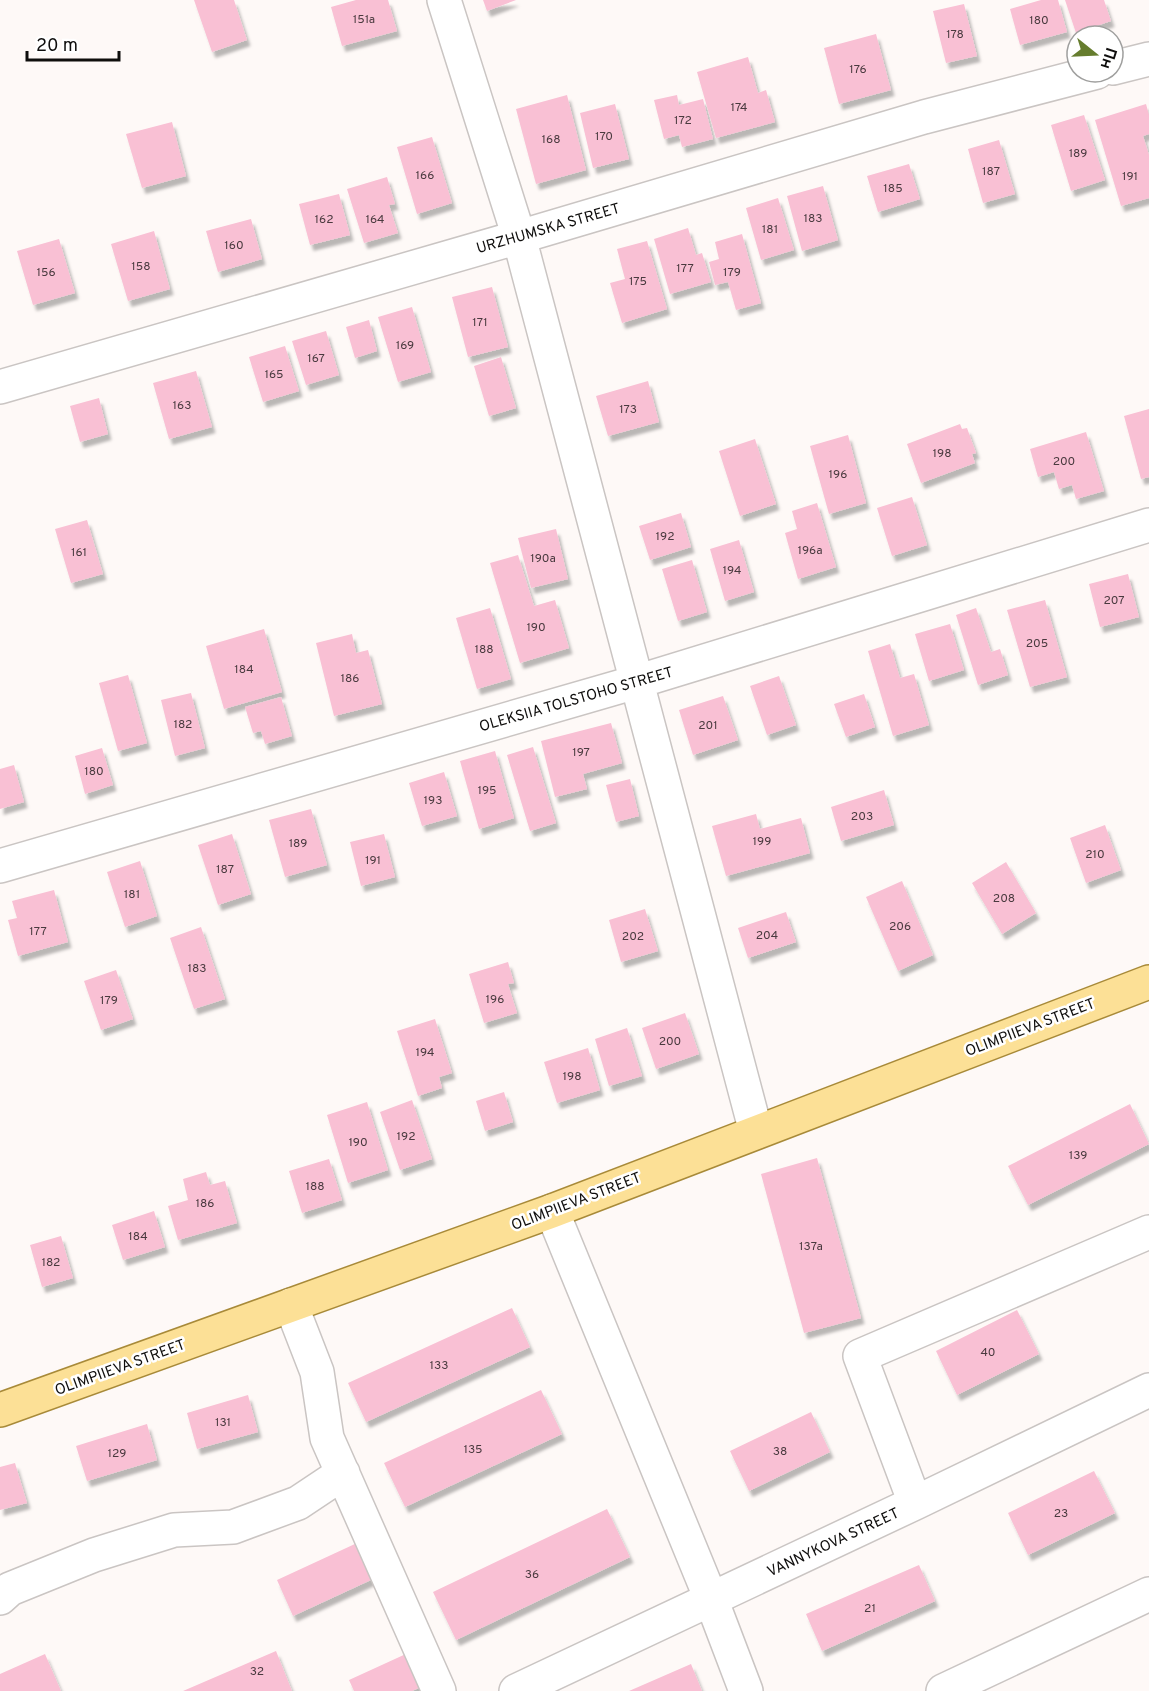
<svg xmlns="http://www.w3.org/2000/svg" width="1149" height="1691" viewBox="0 0 1149 1691" font-family="Overpass,sans-serif">
<style>
.building{fill:#f9c0d4;filter:url(#shadow)}
.lines{fill:none;stroke-linecap:round;stroke-linejoin:round}
.minor-casing{stroke:#cac5c3;stroke-width:36}
.major-casing{stroke:#a88a39;stroke-width:36}
.minor{stroke:#fff;stroke-width:33}
.major{stroke:#fce096;stroke-width:33}
.labels{text-anchor:middle;stroke-width:5;stroke-linejoin:round;paint-order:stroke}
.number-label{font-size:12px;fill:#4a3a3f}
.street-label{font-size:15px;fill:#0f0e0d;stroke:#fff}
</style>
<defs>
<filter id="shadow"><feDropShadow dx="3.5" dy="6" stdDeviation="1.5" flood-color="#0004"/></filter>
</defs>
<rect width="100%" height="100%" fill="#fef9f7"/>
<!-- building -->
<path class="building" d="M194 0H234L247 40 212 52Z
M356 0H388L397 31 342 46 331 7Z
M483 0H516L487 11Z
M1041 0H1058L1067 32 1020 45 1010 9Z
M1065 0H1104L1111 21 1076 33Z
M964 4 977 56 946 63 933 11Z
M876 34 891 90 839 104 824 48Z
M748 57 758 93 766 90 775 122 716 138 697 72Z
M567 95 586 170 536 184 516 109Z
M677 95 679 105 703 99 713 139 682 147 679 135 664 139 654 100Z
M615 104 629 159 593 168 580 113Z
M1146 104 1149 115V134L1143 136 1149 155V198L1121 206 1095 120Z
M1084 115 1105 180 1071 191 1051 125Z
M172 122 186 176 142 188 126 134Z
M432 137 452 203 417 214 397 147Z
M999 140 1015 194 983 203 968 149Z
M909 164 920 199 878 212 867 176Z
M387 177 395 204 389 205 398 233 364 243 347 189Z
M823 186 838 240 802 251 787 196Z
M339 194 350 235 310 245 299 204Z
M778 198 794 250 761 260 746 208Z
M251 219 262 259 218 272 206 231Z
M688 228 696 255 702 253 711 282 670 294 654 239Z
M154 231 170 289 128 301 111 244Z
M742 234 761 303 736 310 728 282 715 285 709 262 719 259 715 242Z
M59 239 75 293 33 305 17 251Z
M647 241 667 309 622 323 610 283 625 279 617 249Z
M492 287 508 347 468 357 452 297Z
M412 307 431 372 398 382 378 317Z
M369 320 377 351 355 358 346 327Z
M326 331 339 375 306 385 292 341Z
M285 346 299 391 263 402 249 357Z
M501 357 516 408 489 416 474 366Z
M196 371 212 427 169 439 153 383Z
M648 381 659 422 608 436 596 396Z
M99 398 108 434 80 442 70 406Z
M1149 409V477L1141 479 1124 416Z
M960 424 962 429 967 428 976 453 972 454 975 463 921 483 907 444Z
M1086 432 1104 491 1076 499 1072 485 1059 489 1054 472 1038 477 1030 449Z
M848 435 866 503 829 514 810 446Z
M755 439 776 504 740 516 719 451Z
M912 497 927 545 892 556 877 508Z
M817 503 836 567 798 579 785 533 797 529 792 511Z
M681 513 691 547 650 560 639 526Z
M87 520 103 574 71 583 55 529Z
M556 529 568 579 531 588 518 538Z
M739 540 754 592 725 601 710 549Z
M518 555 534 606 555 600 569 648 520 663 490 563Z
M692 560 707 612 678 621 662 569Z
M1128 574 1139 617 1100 627 1089 584Z
M1045 600 1067 677 1030 687 1007 610Z
M490 608 511 679 477 689 456 618Z
M976 608 991 652 1000 649 1008 675 978 685 956 615Z
M950 624 964 670 929 681 915 634Z
M264 629 282 692 224 709 206 646Z
M352 634 356 653 368 650 382 704 334 716 316 643Z
M890 644 900 678 914 674 929 725 893 736 868 651Z
M128 675 147 743 118 751 99 683Z
M779 676 796 725 767 735 750 686Z
M191 693 205 748 175 756 161 700Z
M864 694 875 727 846 737 834 704Z
M723 696 738 740 693 755 679 710Z
M281 697 292 736 265 744 261 731 253 733 245 707Z
M611 723 622 763 583 774 587 789 555 797 541 741Z
M533 747 556 823 530 831 507 755Z
M102 748 113 785 85 794 75 756Z
M495 751 514 818 479 829 460 761Z
M14 765 24 802 0 809V769Z
M444 772 457 816 422 826 409 783Z
M630 779 639 816 616 822 606 785Z
M884 790 894 825 841 841 831 807Z
M311 809 327 865 285 877 269 820Z
M756 814 760 829 801 818 810 853 726 876 712 826Z
M1105 825 1121 870 1086 883 1070 838Z
M232 834 251 894 218 905 198 845Z
M384 834 395 877 361 886 350 842Z
M140 861 157 916 125 927 107 872Z
M1006 862 1036 913 1002 934 972 883Z
M902 881 933 955 898 971 866 897Z
M54 890 68 942 18 956 8 920 17 918 12 901Z
M645 909 658 951 621 962 609 920Z
M786 912 796 942 748 958 738 928Z
M201 927 225 999 194 1009 170 938Z
M508 962 514 983 508 984 517 1013 484 1023 469 974Z
M116 970 133 1019 101 1030 84 981Z
M685 1013 699 1054 656 1069 642 1028Z
M435 1019 452 1073 439 1077 442 1088 418 1096 397 1031Z
M627 1028 642 1076 609 1086 595 1039Z
M588 1048 600 1090 557 1103 544 1062Z
M504 1092 513 1122 485 1131 476 1101Z
M412 1100 432 1159 400 1170 380 1112Z
M367 1102 388 1170 348 1183 327 1115Z
M1130 1104 1149 1144 1028 1205 1008 1166Z
M817 1158 861 1318 804 1333 761 1174Z
M329 1159 342 1200 302 1213 289 1171Z
M206 1172 210 1185 225 1181 237 1223 178 1240 168 1206 188 1200 183 1179Z
M154 1211 165 1247 123 1260 112 1225Z
M61 1236 73 1278 42 1287 30 1245Z
M512 1308 530 1347 366 1422 348 1383Z
M1017 1310 1039 1354 957 1395 936 1351Z
M541 1390 562 1434 405 1507 384 1463Z
M248 1395 258 1432 197 1449 187 1413Z
M811 1412 830 1452 749 1491 730 1451Z
M147 1424 157 1460 87 1481 76 1446Z
M15 1463 27 1503 0 1510V1467Z
M1094 1471 1115 1513 1028 1555 1008 1513Z
M607 1509 630 1557 456 1640 433 1592Z
M357 1543 373 1579 293 1616 277 1580Z
M919 1565 935 1601 822 1651 806 1614Z
M276 1651 292 1691H183Z
M408 1653 423 1686 412 1691H354L349 1680Z
M45 1654 61 1691H0V1674Z
M691 1664 702 1691H629Z"/>
<g class="lines">
<defs>
<path id="minor" d="M444 0 519 237 756 1132
M1113 68 1149 59
M0 387 519 237 924 117 1097 72
M0 866 636 682 1149 525
M552 1211 711 1599 746 1691
M291 1305 317 1372 327 1438 439 1691
M915 1503 860 1356 1149 1232
M0 1598 10 1589 94 1555 174 1530 233 1527 298 1503 343 1473
M516 1691 915 1503 1149 1390
M943 1691 1149 1594"/>
<path id="major" d="M0 1410 552 1211 1149 982"/>
</defs>
<!-- minor casing -->
<use href="#minor" class="minor-casing"/>
<!-- major casing -->
<use href="#major" class="major-casing"/>
<!-- minor -->
<use href="#minor" class="minor"/>
<!-- major -->
<use href="#major" class="major"/>
</g>
<g class="labels">
<!-- number labels -->
<g class="number-label">
<text x="364" y="23">151а</text>
<text x="1039" y="24">180</text>
<text x="955" y="38">178</text>
<text x="858" y="73">176</text>
<text x="739" y="111">174</text>
<text x="683" y="124">172</text>
<text x="604" y="140">170</text>
<text x="551" y="143">168</text>
<text x="1078" y="157">189</text>
<text x="991" y="175">187</text>
<text x="425" y="179">166</text>
<text x="1130" y="180">191</text>
<text x="893" y="192">185</text>
<text x="813" y="222">183</text>
<text x="324" y="223">162</text>
<text x="375" y="223">164</text>
<text x="770" y="233">181</text>
<text x="234" y="249">160</text>
<text x="141" y="270">158</text>
<text x="685" y="272">177</text>
<text x="46" y="276">156</text>
<text x="732" y="276">179</text>
<text x="638" y="285">175</text>
<text x="480" y="326">171</text>
<text x="405" y="349">169</text>
<text x="316" y="362">167</text>
<text x="274" y="378">165</text>
<text x="182" y="409">163</text>
<text x="628" y="413">173</text>
<text x="942" y="457">198</text>
<text x="1064" y="465">200</text>
<text x="838" y="478">196</text>
<text x="665" y="540">192</text>
<text x="810" y="554">196а</text>
<text x="79" y="556">161</text>
<text x="543" y="562">190а</text>
<text x="732" y="574">194</text>
<text x="1114" y="604">207</text>
<text x="536" y="631">190</text>
<text x="1037" y="647">205</text>
<text x="484" y="653">188</text>
<text x="244" y="673">184</text>
<text x="350" y="682">186</text>
<text x="183" y="728">182</text>
<text x="708" y="729">201</text>
<text x="581" y="756">197</text>
<text x="94" y="775">180</text>
<text x="487" y="794">195</text>
<text x="433" y="804">193</text>
<text x="862" y="820">203</text>
<text x="762" y="845">199</text>
<text x="298" y="847">189</text>
<text x="1095" y="858">210</text>
<text x="373" y="864">191</text>
<text x="225" y="873">187</text>
<text x="132" y="898">181</text>
<text x="1004" y="902">208</text>
<text x="900" y="930">206</text>
<text x="38" y="935">177</text>
<text x="767" y="939">204</text>
<text x="633" y="940">202</text>
<text x="197" y="972">183</text>
<text x="495" y="1003">196</text>
<text x="109" y="1004">179</text>
<text x="670" y="1045">200</text>
<text x="425" y="1056">194</text>
<text x="572" y="1080">198</text>
<text x="406" y="1140">192</text>
<text x="358" y="1146">190</text>
<text x="1078" y="1159">139</text>
<text x="315" y="1190">188</text>
<text x="205" y="1207">186</text>
<text x="138" y="1240">184</text>
<text x="811" y="1250">137а</text>
<text x="51" y="1266">182</text>
<text x="988" y="1356">40</text>
<text x="439" y="1369">133</text>
<text x="223" y="1426">131</text>
<text x="473" y="1453">135</text>
<text x="780" y="1455">38</text>
<text x="117" y="1457">129</text>
<text x="1061" y="1517">23</text>
<text x="532" y="1578">36</text>
<text x="870" y="1612">21</text>
<text x="257" y="1675">32</text>
</g>
<!-- street labels -->
<g class="street-label">
<text transform="translate(548 228) rotate(-16)" y="5">URZHUMSKA STREET</text>
<text transform="translate(576 699) rotate(-16)" y="5">OLEKSIIA TOLSTOHO STREET</text>
<text transform="translate(1030 1027) rotate(-21)" y="5">OLIMPIIEVA STREET</text>
<text transform="translate(576 1201) rotate(-21)" y="5">OLIMPIIEVA STREET</text>
<text transform="translate(120 1367) rotate(-20)" y="5">OLIMPIIEVA STREET</text>
<text transform="translate(833 1542) rotate(-25)" y="5">VANNYKOVA STREET</text>
</g>
</g>
<!-- north arrow -->
<g transform="translate(1095 54) rotate(108)"><circle r="28" fill="#ffffff" stroke="#9f9f9e" stroke-width="1.5"/>
<path d="M0-4.5L10 22L0 15L-10 22Z" fill="#667d2e"/>
<text y="-9" font-size="16" font-weight="bold" text-anchor="middle" fill="#0f0e0d">Пн</text>
</g>
<!-- scale -->
<path d="M27 51v9h92v-9" fill="none" stroke="#0f0e0d" stroke-width="3"/>
<text x="36" y="51" font-size="18" fill="#0f0e0d" stroke="#ffffff" stroke-width="4.5" paint-order="stroke">20 m</text>
</svg>
